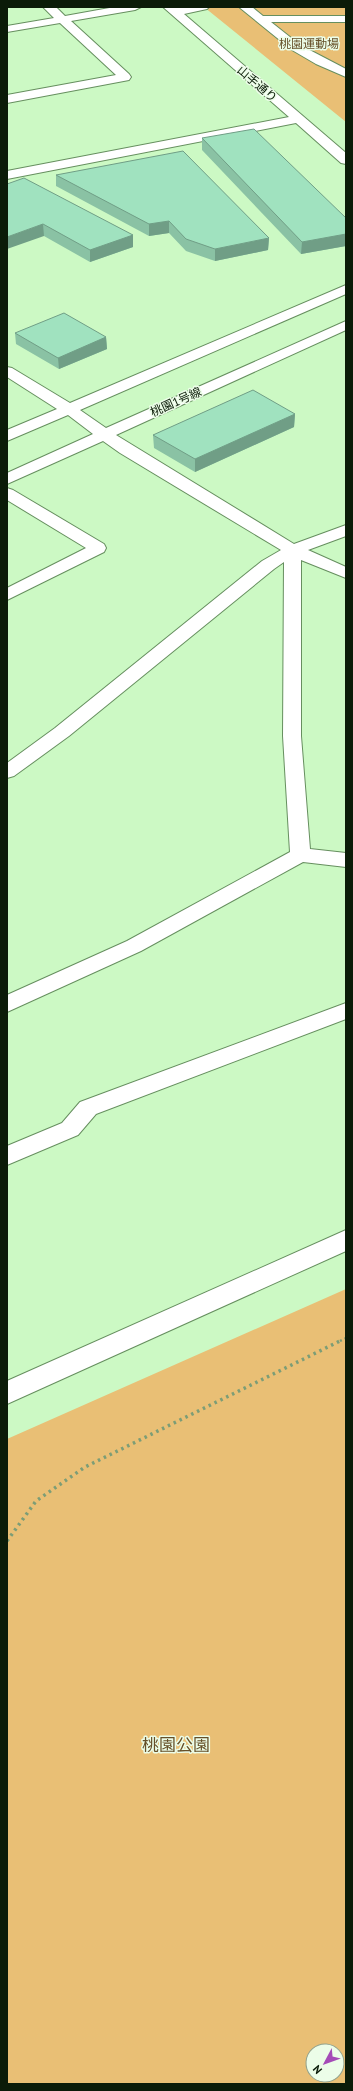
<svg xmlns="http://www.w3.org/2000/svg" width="353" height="2091" viewBox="0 0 353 2091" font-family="'PT Sans','Noto Sans JP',sans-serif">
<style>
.green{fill:#e9bf75;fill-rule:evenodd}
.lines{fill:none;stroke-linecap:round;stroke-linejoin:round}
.minor-casing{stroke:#668f5f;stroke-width:2}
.path-far1{stroke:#7c9d76;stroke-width:2.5;stroke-dasharray:2 3;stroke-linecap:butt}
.path{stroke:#7c9d76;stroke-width:3.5;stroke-dasharray:2.5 4;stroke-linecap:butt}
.minor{fill:#fff;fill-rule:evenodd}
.wall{fill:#8ac2a4}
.shaded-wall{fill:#709e86}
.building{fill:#a0e2bf;stroke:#709e86}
.labels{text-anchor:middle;stroke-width:3;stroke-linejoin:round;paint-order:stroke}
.far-park-label{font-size:12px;fill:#654f28;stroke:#ecfde8}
.far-street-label{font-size:12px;fill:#0b1b08;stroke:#ecfde8}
.near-park-label{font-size:17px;fill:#654f28;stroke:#ecfde8}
</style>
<rect width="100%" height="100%" fill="#ccf9c4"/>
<!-- green -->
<path class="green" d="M204 7H346V122Z
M346 1289V2084H7V1439ZM313 2051H337V2075H313Z"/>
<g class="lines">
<defs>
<path id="minor" d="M43 7H56L65 16 115 7H141L135 10 71 21 129 74 131 77 129 80 7 103V95L116 75 60 23 7 32V26L54 18Z
M163 7H209L207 9 184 14 346 153V164L341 163 296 123 7 179V171L289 117Z
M239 7H252L263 16H346V22H271L300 45 346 69V77L316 64 292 50Z
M346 285V294L80 410 106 428 346 321V330L116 435 294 544 346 525V536L308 550 346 567V578L301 560V736L310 849 346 853V867L303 862 141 951 7 1012V995L127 941 290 852 283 736 284 562 274 569 69 736 14 776 7 778V763L55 728 262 561 281 550 120 453 103 441 7 484V473L93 434 68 415 7 441V430L57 409 7 377V367L12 368 70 403Z
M7 488 13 490 104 544 106 548 104 552 7 600V588L86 548 7 500Z
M346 1003V1019L96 1114 78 1135 7 1165V1146L62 1123 80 1102Z
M346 1230V1251L7 1404V1381Z"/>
</defs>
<!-- minor casing -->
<use href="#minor" class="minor-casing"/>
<!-- path-far1 -->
<path class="path-far1" d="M340 1341 346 1338"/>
<!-- path -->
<path class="path" d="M7 1541 36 1501 85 1467 342 1340"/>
<!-- minor -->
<use href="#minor" class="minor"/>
</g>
<!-- wall -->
<path class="wall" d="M202 138 346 218V246L301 254 202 150Z
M56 175 269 238 268 250 215 261 186 251 169 233 149 236 56 186Z
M7 184 133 235V247L90 262 44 236Z
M15 333 106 337 107 349 59 369 16 344Z
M295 414 294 427 195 472 154 448 153 435Z"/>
<!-- shaded-wall -->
<path class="shaded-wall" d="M169 221V233L149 236V224Z
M43 224 44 236 7 249V237Z
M346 234V246L301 254 302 242Z
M133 235V247L90 262V250Z
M269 238 268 250 215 261V249Z
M106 337 107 349 59 369 58 358Z
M295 414 294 427 195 472V459Z"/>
<!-- building -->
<path class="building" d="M254 129 346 218V234L302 242 202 138Z
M183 151 269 238 215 249 186 239 169 221 149 224 56 175Z
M24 178 133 235 90 250 43 224 7 237V184Z
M64 313 106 337 58 358 15 333Z
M253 390 295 414 195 459 153 435Z"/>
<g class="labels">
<!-- far-park labels -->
<g class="far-park-label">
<text x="309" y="48">桃園運動場</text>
</g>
<!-- far-street labels -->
<g class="far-street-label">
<text transform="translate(257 84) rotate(41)" y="4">山手通り</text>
<text transform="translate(176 402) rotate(-24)" y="4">桃園1号線</text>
</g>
<!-- near-park labels -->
<g class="near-park-label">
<text x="176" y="1751">桃園公園</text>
</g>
</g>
<!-- border -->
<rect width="353" height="2091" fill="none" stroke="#0b1b08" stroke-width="16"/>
<!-- north arrow -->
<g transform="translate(325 2063) rotate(229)"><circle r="19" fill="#ecfde8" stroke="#92a38e"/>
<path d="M0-3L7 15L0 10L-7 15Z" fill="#a54bb7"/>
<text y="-6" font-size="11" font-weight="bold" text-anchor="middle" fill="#0b1b08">N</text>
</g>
</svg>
